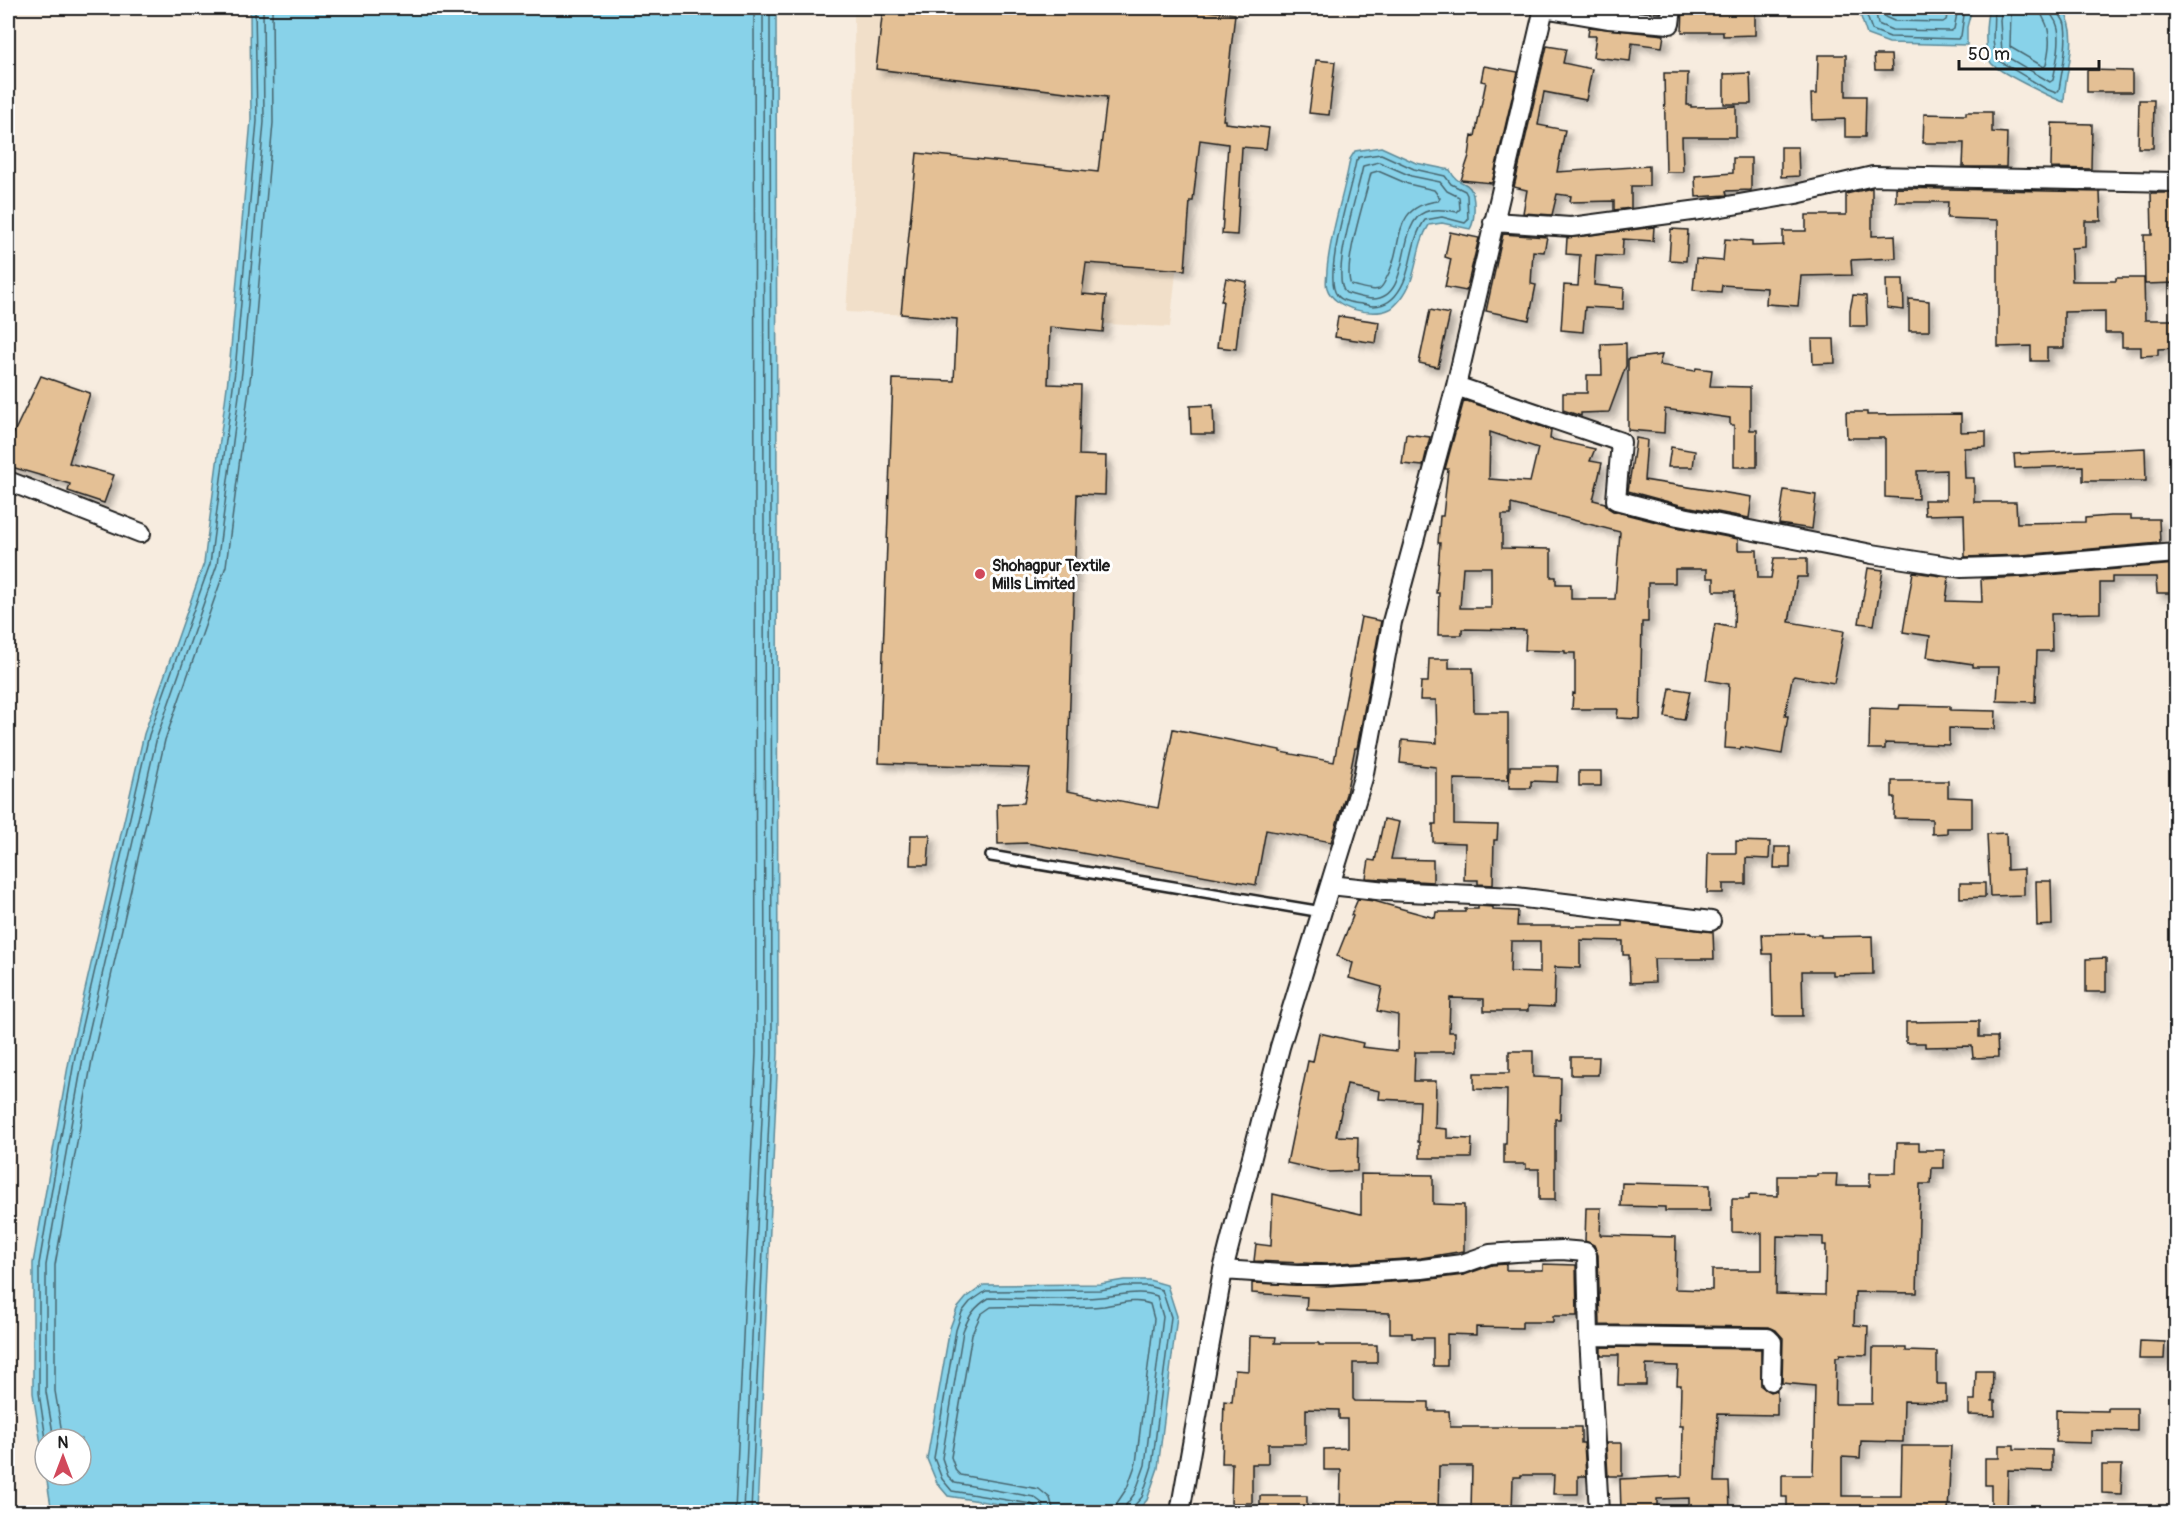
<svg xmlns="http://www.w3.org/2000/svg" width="2184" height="1520" viewBox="0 0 2184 1520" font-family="Pangolin,sans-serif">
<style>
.built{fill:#f1dfc9}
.water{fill:#88d2e9;stroke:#5d8997;stroke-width:1.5}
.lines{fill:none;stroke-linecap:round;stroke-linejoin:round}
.shore{stroke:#47656e;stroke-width:1.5}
.building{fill:#e4c095;stroke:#1c1c1c;stroke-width:1.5;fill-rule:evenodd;filter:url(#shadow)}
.service-casing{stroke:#1c1c1c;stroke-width:14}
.minor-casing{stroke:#1c1c1c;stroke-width:22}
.service{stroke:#fff;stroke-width:9}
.minor{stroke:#fff;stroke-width:18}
.poi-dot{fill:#d1495b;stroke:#fff;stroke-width:2}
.labels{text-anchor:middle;stroke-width:6;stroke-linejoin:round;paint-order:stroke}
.poi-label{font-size:16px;font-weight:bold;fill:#1c1c1c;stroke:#fff;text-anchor:start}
</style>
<defs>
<filter id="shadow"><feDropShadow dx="5.5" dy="5.5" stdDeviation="3" flood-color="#0004"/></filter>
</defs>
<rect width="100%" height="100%" fill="#f7ecdf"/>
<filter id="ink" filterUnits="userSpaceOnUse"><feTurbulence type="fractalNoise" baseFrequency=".0167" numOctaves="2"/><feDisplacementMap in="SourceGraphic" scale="12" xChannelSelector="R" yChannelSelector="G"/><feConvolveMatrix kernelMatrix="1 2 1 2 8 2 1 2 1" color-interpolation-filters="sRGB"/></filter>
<g filter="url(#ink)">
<!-- built -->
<path class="built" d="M854 8H1205L1170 327 846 312 855 182Z"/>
<!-- water -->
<path class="water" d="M250 8H776L778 1053 757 1512H52L46 1475H81V1439H45V1470L33 1393V1263L70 1055 144 734 204 563 229 371 251 120Z
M1861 8H1972L1967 27V45L1889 43 1867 35 1861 17Z
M1989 8H2052L2063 10C2082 36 2064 72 2064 102 2052 98 1997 71 1991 63 1983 52 1986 20 1989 8Z
M2176 41V115L2174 110 2172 57Z
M1381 147 1416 163 1450 170C1457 185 1464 180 1470 188 1476 196 1475 222 1470 229L1442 223 1429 225C1414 248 1419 278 1400 300 1397 303 1393 308 1390 309 1372 318 1333 308 1327 288 1325 283 1327 276 1327 270 1330 232 1344 196 1350 159L1355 151Z
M1124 1280H1149L1167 1285 1177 1316 1158 1468 1147 1500 1136 1512H1048L948 1496 937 1483 927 1459 950 1328 957 1309 966 1298 984 1285 1100 1284Z"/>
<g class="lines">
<!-- shore -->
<path class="shore" d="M1867 8V16L1872 30 1890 37 1958 39 1961 36 1965 8
M1875 8 1878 24 1892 30 1951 31 1954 29 1958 8
M1884 8 1885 17 1894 21 1943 22 1946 20 1949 8
M1994 8 1993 41 1996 59 2046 89 2056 93 2059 90C2062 69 2068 46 2065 25 2064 18 2058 15 2057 8
M2002 8 2000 20 2002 54 2050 82 2053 80C2056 65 2062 39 2057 25 2055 18 2050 16 2049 8
M2011 8 2010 47 2044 67 2046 65C2048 54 2051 42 2048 30 2047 22 2041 17 2040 8
M1381 154 1414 169 1445 176 1451 184 1465 191 1467 195 1468 220 1465 223 1442 217 1425 220C1408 243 1414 274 1395 296 1388 304 1377 308 1367 305 1357 303 1343 303 1337 295 1322 277 1352 186 1356 161L1359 157Z
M1379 162 1411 176 1440 182 1447 191 1459 197 1460 209 1457 212C1447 210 1435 208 1425 212 1395 224 1413 298 1373 299 1365 299 1354 295 1346 293 1329 278 1359 189 1363 166Z
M1378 171 1408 184 1434 190 1440 198 1438 201C1389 207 1405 245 1387 277 1385 281 1383 287 1379 289 1371 292 1358 286 1351 285 1342 266 1366 196 1371 173Z
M46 1439 39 1393V1264L75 1056 149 735 210 564 235 371 257 121 255 8
M54 1439 46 1392V1265L83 1058 157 737 217 565 242 372 264 122 263 8
M63 1439 55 1391V1265L92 1060 165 740 226 566 251 373 273 123 272 8
M735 1512 756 1053 754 8
M744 1512 765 1053 763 8
M751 1512 772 1053 770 8
M1037 1512 1036 1507 1031 1504 952 1491 942 1479 934 1458 956 1330 962 1312 970 1302 986 1291 1100 1290 1125 1286H1148L1162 1290 1171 1317 1152 1466 1142 1497 1133 1507 1132 1512
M1045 1512 1042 1503 1034 1497 955 1483 948 1476 942 1458 963 1331C969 1316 974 1307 989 1298 1026 1298 1064 1301 1101 1297 1119 1296 1139 1289 1157 1296L1163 1317 1145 1465 1135 1493 1126 1505 1125 1512
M1054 1512 1050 1498 1039 1489 960 1475 956 1471 951 1457 972 1334 981 1314 991 1307C1028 1306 1067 1310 1104 1306 1118 1304 1136 1298 1150 1304L1154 1319 1136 1463 1127 1488 1117 1503 1115 1512"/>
</g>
<!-- building -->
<path class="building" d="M883 8H1207V11L1235 14 1223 120H1225V123L1269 128 1266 149 1242 147 1237 235 1222 234 1228 144 1200 140 1193 201H1190L1185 270 1086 263 1082 294 1106 296 1103 332 1050 327 1048 384 1081 385 1079 455 1106 456 1105 495 1077 494 1067 791 1158 808 1173 729 1280 750V752L1334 762 1361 617 1381 621 1357 748H1355L1346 794 1331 842 1266 830 1256 885 1027 843 998 844 997 804 1024 803 1030 768 879 763 893 379 954 381 957 319 901 314 917 153 1098 172 1107 97 876 69Z
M1683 8H1755V35L1723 36V32H1682Z
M1589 27 1664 35 1662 47 1632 43 1630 61 1593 57 1596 36H1588Z
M1547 46 1566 49 1563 63 1592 69 1586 100 1544 92 1538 125 1565 130 1557 172 1649 166V186H1631V208L1614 210V201L1570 202 1571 196 1557 194 1552 215 1523 213 1527 190 1514 187Z
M1818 55H1846V96H1866L1865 137H1845V119L1812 120 1811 94H1817Z
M1874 55H1891L1892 70H1875Z
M1316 60 1335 62 1329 115 1309 113Z
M1484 66 1518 72 1492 183 1461 180 1469 156 1472 135 1475 136 1486 82 1481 81Z
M2087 70 2132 71V92H2087Z
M1664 73H1688L1687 105H1691V107L1736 106V137H1682L1683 172H1666Z
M1750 73 1751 104H1724V74Z
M2139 100H2154L2153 148H2138Z
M1966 112H1992V132L2007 133 2006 167H1963L1964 143H1923L1924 114 1966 115Z
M2052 123 2092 124 2091 169 2051 168Z
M1781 147H1798L1799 176 1781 177Z
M1733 158H1751V190L1726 191 1727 195 1696 197 1695 176 1733 173Z
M1872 188V236L1895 235 1896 258 1851 260 1852 275 1801 276 1798 306 1766 304 1767 288 1722 285 1721 292 1693 290 1696 259 1723 261 1725 239 1752 241V246L1783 245V231H1806V215H1846V194Z
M1896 188 2100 192 2101 221H2085V247L2071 248 2072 281H2116V278H2144L2145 320H2176V348L2158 349V355L2141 356V347H2122V333H2105V311L2064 312V348H2047V361H2031V346L1998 347V220L1947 218 1948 202H1896Z
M2151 193H2176V283L2145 284 2144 235H2152Z
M1654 227 1653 241 1623 239 1622 256 1596 255 1594 285 1624 288 1623 309 1585 307 1583 332 1561 330 1564 285 1578 286 1580 255 1566 254 1567 238Z
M1671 229 1688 230 1686 261 1669 260Z
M1450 232 1479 238 1466 291 1445 287 1451 259 1445 257Z
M1503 234 1547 237 1544 252 1533 251 1531 284 1536 285 1529 320 1486 311Z
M1226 278 1247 282 1241 305 1236 349 1217 347 1223 301H1221Z
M1886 279H1903L1904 310 1887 308Z
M1853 295 1866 296 1867 326H1850V310Z
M1909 299 1929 301V331H1909Z
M1430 310 1450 314 1438 367 1419 363Z
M1338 316 1379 322 1376 343 1335 337Z
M1812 339H1834L1835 363 1813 364Z
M1626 343V366L1609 412 1581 413V416L1563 410V393H1587V375H1602L1601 344Z
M1662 355 1659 365 1695 371 1696 368 1712 370 1710 386 1750 387V430H1757V467H1734V425H1730V418L1665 409 1664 433 1628 430V359Z
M41 376 90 393 69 463 114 475 104 503 68 491 70 484 8 466V445Z
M1464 400 1551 430 1550 439 1595 449 1590 461 1602 463 1593 500 1605 503 1608 508 1613 511 1676 527 1738 539V550H1757L1758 578H1771L1774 558H1807V577H1797L1789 622 1844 631 1834 683 1794 676 1792 678 1785 716H1788L1782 754 1741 747 1740 749 1725 748 1729 684 1706 680 1715 624 1734 628 1735 591H1714V578H1707V569H1675V583H1648V622H1642L1640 719 1617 718 1618 709H1572L1573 693 1575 694V653H1565V651L1525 650 1526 630 1462 629V635H1438L1439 593H1436L1440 543H1438L1440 516H1443L1448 469H1445ZM1490 432 1538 448 1530 482 1489 479ZM1511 504 1620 532 1615 599H1571V584H1556V577H1551V549L1502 548V515H1511ZM1463 567H1491V608H1460Z
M1213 405 1214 434H1191L1190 406Z
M1846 412H1867V415L1961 414V432L1986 431V447L1964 448 1965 478H1974V502H2016L2017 523 2085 522V518L2110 516H2131V519H2159L2160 543 2022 555 1965 557 1964 514 1925 515 1924 500H1946V470L1917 471 1918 499 1885 497V438H1847Z
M1406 434 1430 437 1423 466 1402 464Z
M1636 438 1647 440 1644 480 1752 497 1749 518 1680 505 1628 491Z
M1671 447 1695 451 1693 467H1668Z
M2145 448 2146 481H2083V466L2015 468 2014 454Z
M1784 490 1816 495 1812 529 1779 524Z
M2176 564V593H2157L2156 577H2112V583H2100V613L2051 614 2052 651H2037L2035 702 1997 701 1999 667H1973V664L1927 657 1930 636 1903 632 1913 572 1949 577 1946 601 1982 602 1981 579 2024 577Z
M1868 568 1883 570 1874 625 1859 623Z
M1429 659H1449V668H1473L1474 712H1508V780L1454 779V824L1498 825 1497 840H1494L1493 885 1478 884V880H1464L1465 843 1433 842V824H1436V767L1400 763 1402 740 1437 743 1436 700H1420L1421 682H1428Z
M1670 688 1690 691 1684 720 1665 717Z
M1900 705 1950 706V710L1996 711 1995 729 1949 728V745L1885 743V749H1869L1870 708 1899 709Z
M1510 766H1558L1557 782 1531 781V788H1509Z
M1579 771H1601V786H1579Z
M1892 781H1948V797L1972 798V828H1947V833L1932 834V819L1894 818 1895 797H1892Z
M1384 819 1399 822 1391 859 1433 860V882L1366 878 1369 860 1375 861Z
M2006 833 2007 870 2024 869V895L1990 896 1987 834Z
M911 835H930L928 865H910Z
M1736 841 1770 842 1769 859 1746 858V884H1723V893H1707L1708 853H1736Z
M1775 847H1790V868H1774Z
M2036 881H2051L2052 925 2037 926Z
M1960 883H1985V897L1960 898Z
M1358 899 1374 901 1435 918 1436 912H1465V909H1478V906L1493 907V910L1518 911 1517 926H1622V921L1713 932 1714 959H1654L1655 982 1630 983 1629 955H1623V941L1580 940V968L1555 967 1554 1007 1528 1006V1011H1484V999L1450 998 1449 1032H1455V1052H1415L1414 1081H1436L1435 1128 1447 1129V1138L1472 1139 1471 1158H1420V1142H1418L1420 1101 1379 1099 1380 1091 1347 1084 1336 1136 1358 1137 1357 1171 1329 1172 1287 1163 1308 1061 1313 1062 1319 1033 1363 1043 1362 1047 1397 1051 1398 1015 1377 1011 1382 987 1349 978 1353 963 1337 956 1353 916 1351 915ZM1511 941H1540V973L1510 972Z
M1808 933V935H1821V937L1872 936 1873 974 1833 975V971H1802L1803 1016H1773L1772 954H1763L1762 934Z
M2106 958V992H2086V959Z
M1979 1021V1037H1997L1998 1057 1973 1058 1972 1046 1925 1047V1043H1906V1022Z
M1509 1051H1533V1077L1561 1078 1560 1119H1555V1200H1539V1169H1526V1164H1504V1144H1506L1507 1090 1474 1089V1073H1509Z
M1571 1057H1599L1598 1075H1571Z
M1897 1143H1919V1150H1944V1168H1932L1931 1184H1920L1917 1293 1855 1292 1854 1325 1868 1326 1867 1355 1840 1354 1839 1357H1836L1835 1404H1872L1873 1348H1906V1351L1937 1352V1384H1946V1402L1904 1401 1903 1442 1861 1441 1860 1458 1842 1457V1496H1901L1902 1446H1951L1948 1512H1787V1497H1782V1475H1813L1815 1386 1782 1383 1783 1338 1776 1330 1769 1327 1600 1325 1598 1255 1594 1245 1585 1241 1586 1208H1601L1600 1235 1676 1237 1675 1289 1712 1290V1270H1762V1233L1732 1232V1199H1749V1195L1778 1196V1176H1817V1174H1837L1836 1186H1870V1173H1896ZM1777 1236 1823 1237V1245H1826L1825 1295 1776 1294Z
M1361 1174 1433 1175V1204L1464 1205V1251L1421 1258 1326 1264 1254 1261 1256 1244 1271 1246 1273 1194 1361 1214Z
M1622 1183 1710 1185V1211H1665V1207L1621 1206Z
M1506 1264V1270H1543V1264L1576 1265 1577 1316H1553V1322H1522V1328L1476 1327V1335L1447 1334V1366H1433V1338H1412V1333H1390V1313L1306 1310 1307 1297 1252 1293V1283L1326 1286 1423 1280 1464 1275 1492 1265Z
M1250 1336 1276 1337 1275 1343H1319V1345H1377V1363H1353V1399L1355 1401 1429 1402V1411H1449L1450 1427H1581V1443H1584L1586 1476H1578V1494H1553L1554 1475H1521V1477H1513L1512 1512H1471L1472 1466H1439L1438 1512H1340L1341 1470H1324V1449L1347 1448V1419H1339V1410L1306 1409V1444H1268V1464H1252V1503H1231L1232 1463H1222L1224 1401 1232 1402 1235 1370 1249 1371Z
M2140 1341 2165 1342 2164 1359H2139Z
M1601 1347 1761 1349V1386L1770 1392 1777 1390V1415L1718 1414 1715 1482H1729L1730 1512H1689V1498L1657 1499V1511H1621L1620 1479 1682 1476 1683 1426H1680L1681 1385H1677L1678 1366 1646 1365V1385H1618L1619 1355H1601Z
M1976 1371H1993L1992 1401H1995V1416L1969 1415V1400H1975Z
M2108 1408H2137V1431L2091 1430V1443L2056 1442V1410L2108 1411Z
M1606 1443H1622V1476H1608Z
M1999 1445H2014V1449L2052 1450V1471L2008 1470 2007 1512H1991V1485H1985V1458H1999Z
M2102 1465H2122L2121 1494 2102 1493Z
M1260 1496H1307V1512H1260Z"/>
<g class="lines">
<defs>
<path id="service" d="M991 856 1322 912"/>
<path id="minor" d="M1543 8 1608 19 1670 24 1672 8
M1493 222 1571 227 1722 207 1796 194 1873 176 2176 182
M1456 386 1621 442 1616 500 1678 516 1872 554 1961 568 2023 566 2176 553
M8 481 141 533
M1330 885 1386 891 1516 897 1711 921
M1223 1270 1297 1275H1326L1422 1269 1462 1264 1490 1254 1516 1252 1562 1250 1585 1252 1587 1255 1589 1336 1599 1512
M1589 1336 1768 1338 1772 1342 1771 1381
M1180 1512 1223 1270 1280 1047 1363 778 1392 622 1456 386 1544 8"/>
</defs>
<!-- service casing -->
<use href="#service" class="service-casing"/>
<!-- minor casing -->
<use href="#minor" class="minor-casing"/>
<!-- service -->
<use href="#service" class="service"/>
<!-- minor -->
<use href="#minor" class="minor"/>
</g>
</g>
<!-- markers -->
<circle class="poi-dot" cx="980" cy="574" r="6"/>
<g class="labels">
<!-- poi labels -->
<g class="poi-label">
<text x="992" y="571">Shohagpur Textile<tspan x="992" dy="18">Mills Limited</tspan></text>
</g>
</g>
<!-- margin -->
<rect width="2184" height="1520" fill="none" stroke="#fff" stroke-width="30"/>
<rect x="15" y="15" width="2154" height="1490" fill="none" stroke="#1c1c1c" stroke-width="2" filter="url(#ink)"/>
<!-- north arrow -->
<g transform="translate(63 1457)"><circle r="28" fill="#ffffff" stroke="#a4a4a4" stroke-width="1.5"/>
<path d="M0-4.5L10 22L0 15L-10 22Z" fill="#d1495b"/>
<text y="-9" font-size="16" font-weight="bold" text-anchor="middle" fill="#1c1c1c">N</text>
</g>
<!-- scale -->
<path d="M1959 60v9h140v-9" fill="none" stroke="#1c1c1c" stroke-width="3"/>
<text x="1968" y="60" font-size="18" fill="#1c1c1c" stroke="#ffffff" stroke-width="4.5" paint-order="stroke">50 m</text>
</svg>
